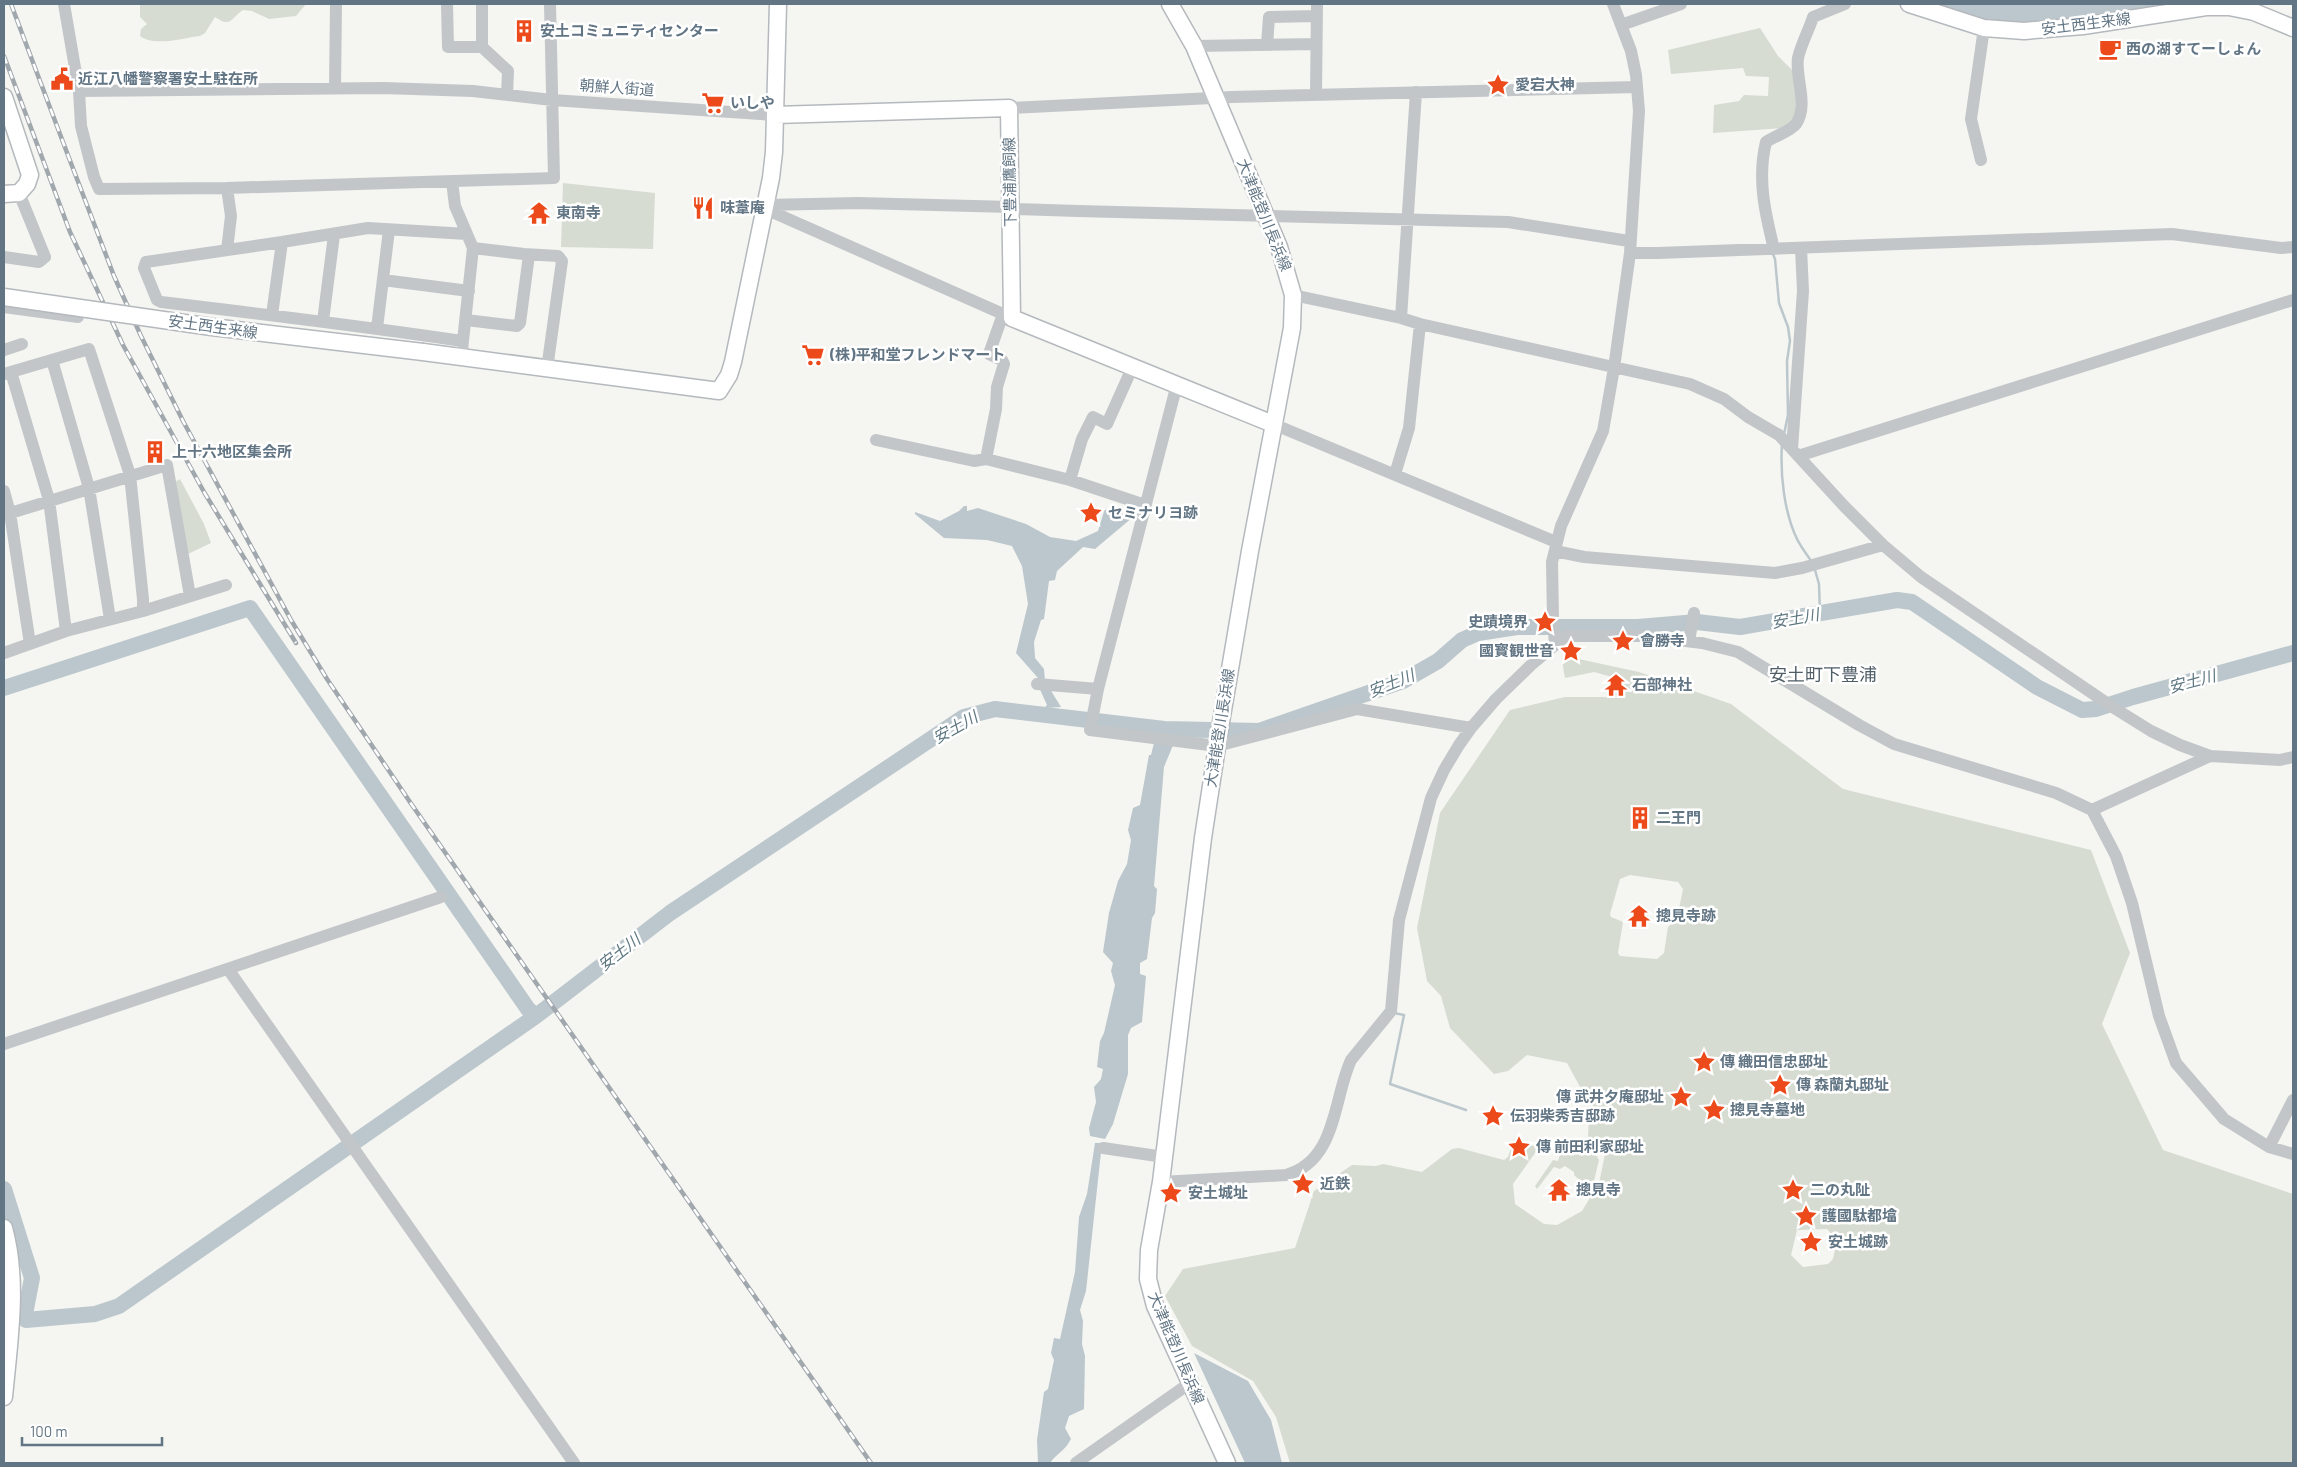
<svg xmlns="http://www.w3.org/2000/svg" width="2297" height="1467" viewBox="0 0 2297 1467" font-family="Barlow,'Noto Sans JP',sans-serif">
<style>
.green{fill:#d6dcd2;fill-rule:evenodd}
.water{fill:#bbc7cc}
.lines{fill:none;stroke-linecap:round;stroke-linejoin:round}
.stream{stroke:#bbc7cc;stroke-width:2.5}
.river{stroke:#bbc7cc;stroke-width:16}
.major-casing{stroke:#b5b9bd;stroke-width:19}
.minor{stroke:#c2c6c9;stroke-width:12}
.major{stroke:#fff;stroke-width:16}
.rail-casing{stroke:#a0a7ad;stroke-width:4.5}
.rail{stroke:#fff;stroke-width:2.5;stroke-dasharray:8;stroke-linecap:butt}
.major-bridge-casing{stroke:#b5b9bd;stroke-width:19;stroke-linecap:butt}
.major-bridge{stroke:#fff;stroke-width:16}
.labels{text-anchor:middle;stroke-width:5;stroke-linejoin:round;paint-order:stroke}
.street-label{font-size:15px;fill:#627584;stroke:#fff}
.poi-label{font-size:15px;font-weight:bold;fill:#627584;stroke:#fff;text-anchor:start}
.water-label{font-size:16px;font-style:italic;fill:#5e7781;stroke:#fff}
.quarter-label{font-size:18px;fill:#505e68;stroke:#fff}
</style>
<rect width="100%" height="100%" fill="#f5f5f1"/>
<!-- green -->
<path class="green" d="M140 4H306L296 16 269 19 252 11 243 10C231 17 232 29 215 17L205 33 200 36C183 38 155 47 140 36L141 29 147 24 140 17Z
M1760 28 1778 56 1797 75 1795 121 1782 128 1713 133 1714 105 1739 101 1744 95 1768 96 1769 77 1746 76 1743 68 1671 74 1668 50Z
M563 183 655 193 653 249 561 247Z
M180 479 204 524 211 543 188 554 175 482Z
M1574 658 1639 672 1731 704 1843 789 2091 850 2130 953 2102 1024 2163 1150 2293 1194V1463H1290L1276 1417 1253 1381 1192 1346 1165 1296 1183 1269 1295 1248 1314 1191 1352 1165 1376 1166 1383 1164 1422 1172 1452 1149 1459 1148 1504 1160 1508 1157 1512 1145 1515 1143 1535 1146 1537 1149 1535 1153 1513 1184 1515 1204 1544 1224 1557 1225 1582 1211 1599 1183 1605 1154 1588 1136 1590 1105 1567 1063 1527 1055 1508 1071 1494 1074 1450 1028 1441 996 1427 981 1417 928 1440 813 1510 710 1565 697H1613L1615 692 1622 693 1623 680 1594 672 1565 678 1562 661ZM1630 875 1678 882 1683 889 1677 919 1668 927 1664 953 1657 959 1620 956 1618 953 1623 922 1611 917 1610 914 1620 879ZM1827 1229 1837 1240 1833 1259 1828 1264 1803 1267 1791 1255 1797 1230Z
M1564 1148 1596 1155 1599 1160 1594 1181C1586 1184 1580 1181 1574 1175V1172L1565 1166 1560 1169 1554 1167 1537 1189 1535 1186 1553 1160 1558 1161 1561 1151Z"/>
<!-- water -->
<path class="water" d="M1935 4H2164L2098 16 2023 22 1976 19Z
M964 506H967V511L978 508 1026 524 1050 537 1076 541 1098 531 1105 508 1133 517 1095 549 1083 547 1057 571 1055 580 1049 581 1044 619 1041 620 1034 642 1035 658 1044 669 1045 681 1061 707 1044 708 1047 705 1038 685V678L1016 653 1028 604 1022 566 1012 546 987 540 944 538 915 514V512L940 521 959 511Z
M1156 735 1176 738 1164 767 1154 886 1157 889 1155 913 1152 918 1147 959 1140 963V974L1146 976 1142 1022 1131 1028 1128 1035V1074L1113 1124 1105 1139 1090 1136 1089 1128 1096 1102 1094 1087 1101 1079 1103 1069 1097 1067 1100 1041 1104 1033 1115 985 1111 971 1113 963 1103 952 1109 913 1118 881 1127 864 1131 840 1128 830 1133 808 1140 805 1149 755H1151Z
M1095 1143H1102L1086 1291 1080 1310 1083 1321 1082 1344 1085 1356 1084 1409 1069 1416 1065 1428 1071 1439C1064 1452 1058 1452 1050 1463H1038L1037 1440 1044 1392 1048 1389 1054 1360 1051 1353 1054 1338 1060 1339 1075 1272 1079 1217 1087 1194Z
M1194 1353 1248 1381 1271 1420 1282 1463H1245Z"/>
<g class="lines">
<!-- stream -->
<path class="stream" d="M1772 252 1775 259 1779 303 1788 327 1790 341 1787 361 1788 415 1784 434
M1782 444C1780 474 1784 512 1797 539 1801 547 1807 555 1812 562
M1815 570 1819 584 1820 614
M1394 1013 1404 1015 1390 1084 1466 1110"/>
<!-- river -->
<path class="river" d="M4 688 250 608 528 1009 536 1016
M4 1189 32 1278 25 1314 26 1320 95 1314 119 1306 536 1016 670 913 964 717 995 709 1164 729 1259 731 1403 681 1438 661 1462 640 1478 633 1517 627H1638L1697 622 1740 627 1897 600 1912 602 2037 687 2082 710 2096 709 2133 697 2293 653"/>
<defs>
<path id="major" d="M1170 4 1194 46 1279 247 1293 295 1292 328 1250 551 1219 734 1203 838 1161 1182 1149 1250 1148 1279 1155 1306 1227 1463
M1909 4 1984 28 2024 31 2083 26 2206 7H2229L2254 12 2293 28
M4 97 30 175 27 184 19 193 4 194
M775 115 1009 108 1012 318 1273 424
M423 352 719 391 729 375 733 362 771 178 774 152 778 4
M4 1228C19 1282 9 1342 4 1397"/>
</defs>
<!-- major casing -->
<use href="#major" class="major-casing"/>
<!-- minor -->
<path class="minor" d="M64 4 79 91 81 126 94 177 99 189 227 188 554 178 550 4
M447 4 448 47H482V4
M1621 25 1681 4
M1267 45 1269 17 1316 16
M1194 46 1316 44
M482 47 508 71 507 95
M335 88 336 4
M79 91 383 88 473 91 552 100 775 115
M1416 92 1401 318 1420 324 1690 384 1724 399 1748 417 1779 435 1845 507 1883 545 1921 577 2114 708 2151 731 2180 745 2210 756 2280 760 2293 757
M1316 94 1317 4
M1009 108 1232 97 1636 87
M1981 160 1971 119 1984 28
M452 181 455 206 473 248 462 350
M764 205 858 203 1011 207 1015 209 1078 211 1508 222 1629 241
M764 205 770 211 1012 318
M282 242 368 228 467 234
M473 248 524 254 558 256 562 261 547 369
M1774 249C1765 213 1757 178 1766 142 1775 136 1791 131 1796 124 1809 105 1795 78 1798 58 1801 44 1809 30 1813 17L1845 4
M227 250 231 216 227 188
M1630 253H1658L2172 234 2281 248 2293 247
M4 257 39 262 45 257 19 193
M383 280 469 291
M1293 295 1401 318
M4 307 78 317
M272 315 282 242 146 262 144 268 157 300 161 302C262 314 362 326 462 341
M466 320 517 326 520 323 529 255
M323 321 334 235
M377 328 389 230
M4 350 22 344
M52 360 89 488 110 619
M11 372 49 500 66 631
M4 374 89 349 130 475 143 599V611L66 631 4 653
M1177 384 1098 689 1090 730 1217 746 1357 709 1471 728
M1273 424 1556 542
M876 440 974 461 986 459 1070 480 1145 505
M1792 449 1803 291 1801 248
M1798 456 2293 300
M986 459 996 409 997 387 1004 364 1002 360 989 354 1003 314
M1395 474 1409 428 1420 324
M1070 480 1082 439 1093 417 1107 424 1133 366
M4 491 10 513 30 644
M4 515 167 465 190 596
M1555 551 1584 557 1775 573 1802 568 1883 545
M143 611 226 585
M1689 641 1694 613
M1555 645 1553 619 1552 562 1561 526 1603 431 1614 368 1630 253 1639 111 1636 75 1631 51 1613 4
M1037 684 1098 689
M2092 810 2210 756
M228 969 574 1463
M4 1044 441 897
M2269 1147 2293 1100
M1103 1148 1164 1157
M1161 1182 1286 1175C1337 1161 1333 1099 1351 1060L1391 1011 1399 920 1431 798 1444 770 1459 745 1471 728 1496 699 1531 665 1566 636H1645L1702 643 1738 652 1859 725 1894 744 2056 793 2092 810 2116 856 2132 903 2159 1016 2176 1063 2224 1119 2269 1147 2293 1154
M1076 1463 1190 1383"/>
<!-- major -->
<use href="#major" class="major"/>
<defs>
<path id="rail" d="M11 4 69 158 114 276 141 336 183 421 291 620 327 679 412 805 871 1463
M4 56 70 232 123 345 204 492 296 643"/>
</defs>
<!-- rail casing -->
<use href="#rail" class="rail-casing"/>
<!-- rail -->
<use href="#rail" class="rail"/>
<defs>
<path id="major-bridge" d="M4 297 212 327 423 352"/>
</defs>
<!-- major-bridge casing -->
<use href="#major-bridge" class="major-bridge-casing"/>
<!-- major-bridge -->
<use href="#major-bridge" class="major-bridge"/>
</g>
<!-- icons -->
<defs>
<symbol id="building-bare" viewBox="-9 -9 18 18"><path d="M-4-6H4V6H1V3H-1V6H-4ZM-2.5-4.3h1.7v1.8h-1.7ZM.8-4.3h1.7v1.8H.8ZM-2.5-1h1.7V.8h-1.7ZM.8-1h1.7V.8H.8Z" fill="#ec4a1a" stroke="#fff" stroke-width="2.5" paint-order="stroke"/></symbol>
<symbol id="cafe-bare" viewBox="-9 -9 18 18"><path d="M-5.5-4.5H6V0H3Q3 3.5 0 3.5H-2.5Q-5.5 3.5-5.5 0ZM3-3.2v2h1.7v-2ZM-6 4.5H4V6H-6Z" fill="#ec4a1a" stroke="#fff" stroke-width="2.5" paint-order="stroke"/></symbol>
<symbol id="civic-bare" viewBox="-9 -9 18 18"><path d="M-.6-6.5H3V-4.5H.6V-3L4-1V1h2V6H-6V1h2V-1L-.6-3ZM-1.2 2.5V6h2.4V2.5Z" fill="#ec4a1a" stroke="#fff" stroke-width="2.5" paint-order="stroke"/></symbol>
<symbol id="sight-bare" viewBox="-9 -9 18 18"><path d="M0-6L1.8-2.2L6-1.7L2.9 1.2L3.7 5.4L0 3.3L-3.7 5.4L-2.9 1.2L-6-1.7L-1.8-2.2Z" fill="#ec4a1a" stroke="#fff" stroke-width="2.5" paint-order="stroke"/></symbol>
<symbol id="supermarket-bare" viewBox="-9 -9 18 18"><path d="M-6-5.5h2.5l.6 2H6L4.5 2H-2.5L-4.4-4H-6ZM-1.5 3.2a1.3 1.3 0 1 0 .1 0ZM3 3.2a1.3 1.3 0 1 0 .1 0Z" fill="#ec4a1a" stroke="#fff" stroke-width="2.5" paint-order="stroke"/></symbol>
<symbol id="restaurant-bare" viewBox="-9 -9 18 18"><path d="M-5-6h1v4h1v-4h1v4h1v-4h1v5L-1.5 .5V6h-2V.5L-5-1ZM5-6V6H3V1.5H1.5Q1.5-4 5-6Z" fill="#ec4a1a" stroke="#fff" stroke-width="2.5" paint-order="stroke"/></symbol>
<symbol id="temple-bare" viewBox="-9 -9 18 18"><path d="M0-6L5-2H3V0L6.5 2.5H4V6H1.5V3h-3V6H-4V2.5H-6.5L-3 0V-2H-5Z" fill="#ec4a1a" stroke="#fff" stroke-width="2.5" paint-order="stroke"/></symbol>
</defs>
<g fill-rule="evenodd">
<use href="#building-bare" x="508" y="15" width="32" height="32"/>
<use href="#cafe-bare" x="2094" y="33" width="32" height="32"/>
<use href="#civic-bare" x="46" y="63" width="32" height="32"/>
<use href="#sight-bare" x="1482" y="69" width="32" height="32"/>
<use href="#supermarket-bare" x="697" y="87" width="32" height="32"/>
<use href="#restaurant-bare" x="687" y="192" width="32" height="32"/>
<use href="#temple-bare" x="523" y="197" width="32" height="32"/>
<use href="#supermarket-bare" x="797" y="339" width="32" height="32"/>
<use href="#building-bare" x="139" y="436" width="32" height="32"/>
<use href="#sight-bare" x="1075" y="497" width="32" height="32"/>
<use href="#sight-bare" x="1529" y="606" width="32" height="32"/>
<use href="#sight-bare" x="1607" y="625" width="32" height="32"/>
<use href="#sight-bare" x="1555" y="635" width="32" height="32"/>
<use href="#temple-bare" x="1600" y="669" width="32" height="32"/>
<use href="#building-bare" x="1624" y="802" width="32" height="32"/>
<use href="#temple-bare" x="1623" y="900" width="32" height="32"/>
<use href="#sight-bare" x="1688" y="1046" width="32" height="32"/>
<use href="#sight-bare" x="1764" y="1069" width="32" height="32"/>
<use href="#sight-bare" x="1665" y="1081" width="32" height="32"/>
<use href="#sight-bare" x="1698" y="1094" width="32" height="32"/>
<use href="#sight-bare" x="1477" y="1100" width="32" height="32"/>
<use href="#sight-bare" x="1503" y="1131" width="32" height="32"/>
<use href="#sight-bare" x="1287" y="1168" width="32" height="32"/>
<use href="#temple-bare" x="1543" y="1174" width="32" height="32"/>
<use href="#sight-bare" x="1777" y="1174" width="32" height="32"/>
<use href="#sight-bare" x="1155" y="1177" width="32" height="32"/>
<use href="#sight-bare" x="1790" y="1200" width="32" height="32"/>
<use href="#sight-bare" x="1795" y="1226" width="32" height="32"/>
</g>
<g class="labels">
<!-- street labels -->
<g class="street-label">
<text transform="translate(2086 24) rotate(-7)" y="5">安土西生来線</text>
<text transform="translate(617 88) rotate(4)" y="5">朝鮮人街道</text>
<text transform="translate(1010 182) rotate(-91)" y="5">下豊浦鷹飼線</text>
<text transform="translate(1264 215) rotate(68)" y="5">大津能登川長浜線</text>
<text transform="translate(213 327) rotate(8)" y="5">安土西生来線</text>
<text transform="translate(1220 728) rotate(-81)" y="5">大津能登川長浜線</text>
<text transform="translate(1176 1348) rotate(67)" y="5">大津能登川長浜線</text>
</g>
<!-- poi labels -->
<g class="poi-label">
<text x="540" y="36">安土コミュニティセンター</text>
<text x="2126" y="54">西の湖すてーしょん</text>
<text x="78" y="84">近江八幡警察署安土駐在所</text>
<text x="1515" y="90">愛宕大神</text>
<text x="730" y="108">いしや</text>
<text x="720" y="213">味葦庵</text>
<text x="556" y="218">東南寺</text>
<text x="830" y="360">(株)平和堂フレンドマート</text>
<text x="172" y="457">上十六地区集会所</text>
<text x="1108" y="518">セミナリヨ跡</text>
<text x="1528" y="627" text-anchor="end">史蹟境界</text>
<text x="1640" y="646">會勝寺</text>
<text x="1554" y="656" text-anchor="end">國寳観世音</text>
<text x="1632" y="690">石部神社</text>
<text x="1656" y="823">二王門</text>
<text x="1656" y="921">摠見寺跡</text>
<text x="1720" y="1067">傳 織田信忠邸址</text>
<text x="1796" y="1090">傳 森蘭丸邸址</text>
<text x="1664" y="1102" text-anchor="end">傳 武井夕庵邸址</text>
<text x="1730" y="1115">摠見寺墓地</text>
<text x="1510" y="1121">伝羽柴秀吉邸跡</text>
<text x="1536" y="1152">傳 前田利家邸址</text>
<text x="1320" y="1189">近鉄</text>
<text x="1576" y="1195">摠見寺</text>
<text x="1810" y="1195">二の丸阯</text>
<text x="1188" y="1198">安土城址</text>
<text x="1822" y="1221">護國駄都墖</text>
<text x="1828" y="1247">安土城跡</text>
</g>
<!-- water labels -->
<g class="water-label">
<text transform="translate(1795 618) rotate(-10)" y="6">安土川</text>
<text transform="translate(2192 681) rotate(-15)" y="6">安土川</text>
<text transform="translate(1391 683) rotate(-22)" y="6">安土川</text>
<text transform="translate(955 727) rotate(-29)" y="6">安土川</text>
<text transform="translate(619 952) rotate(-38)" y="6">安土川</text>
</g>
<!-- quarter labels -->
<g class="quarter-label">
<text x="1823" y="681">安土町下豊浦</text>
</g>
</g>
<!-- border -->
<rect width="2297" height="1467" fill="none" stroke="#627584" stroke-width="10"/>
<!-- scale -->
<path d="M22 1437v8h140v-8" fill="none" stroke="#627584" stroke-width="2.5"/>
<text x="30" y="1437" font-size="15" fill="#627584" stroke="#ffffff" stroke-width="4" paint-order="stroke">100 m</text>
</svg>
